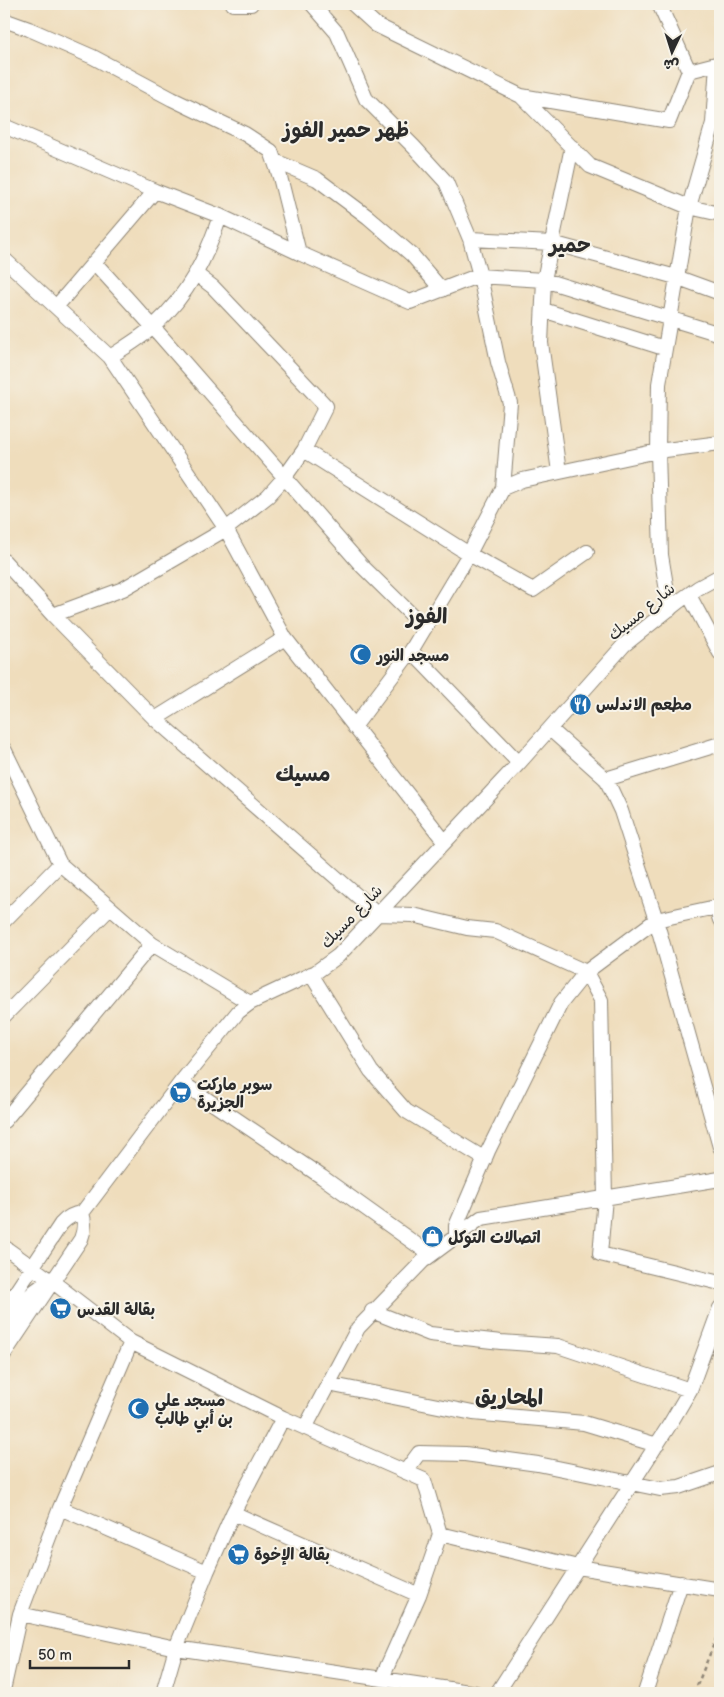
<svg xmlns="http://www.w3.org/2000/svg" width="724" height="1697" viewBox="0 0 724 1697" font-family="'Balsamiq Sans','Playpen Sans Arabic',sans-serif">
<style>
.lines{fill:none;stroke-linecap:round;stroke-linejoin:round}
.minor-casing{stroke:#8d8474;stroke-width:16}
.path{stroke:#8d8474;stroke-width:2.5;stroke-dasharray:4 4;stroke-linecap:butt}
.minor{stroke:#fff;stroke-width:14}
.labels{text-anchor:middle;stroke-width:4;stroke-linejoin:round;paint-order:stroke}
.street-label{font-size:16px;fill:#2b2b2b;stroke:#f7f3e8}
.poi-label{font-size:16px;font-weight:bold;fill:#2b2b2b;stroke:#f7f3e8;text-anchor:start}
.district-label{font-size:21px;font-weight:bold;fill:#2b2b2b;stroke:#f7f3e8}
</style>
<rect width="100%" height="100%" fill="#f7f3e8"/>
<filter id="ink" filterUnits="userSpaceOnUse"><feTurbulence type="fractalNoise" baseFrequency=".02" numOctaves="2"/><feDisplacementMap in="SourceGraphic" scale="10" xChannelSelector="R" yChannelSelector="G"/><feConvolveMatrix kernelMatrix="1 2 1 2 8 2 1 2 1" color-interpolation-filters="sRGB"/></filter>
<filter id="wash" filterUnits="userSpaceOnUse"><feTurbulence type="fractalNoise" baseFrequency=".0096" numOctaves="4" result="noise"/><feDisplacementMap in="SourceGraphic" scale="20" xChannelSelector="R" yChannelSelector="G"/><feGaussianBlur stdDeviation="1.12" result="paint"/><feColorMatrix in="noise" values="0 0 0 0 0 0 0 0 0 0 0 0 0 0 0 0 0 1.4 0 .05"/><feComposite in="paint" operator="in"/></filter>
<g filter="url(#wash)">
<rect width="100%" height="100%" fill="#efddbc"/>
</g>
<g filter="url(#ink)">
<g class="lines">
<defs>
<path id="minor" d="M233 4H251
M312 4 337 33 366 99 414 147 446 182 470 239 480 276 498 362 510 403 503 488
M353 4 376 25 521 96 669 121 689 71 659 4
M4 20 29 29 93 57 172 99 245 134 271 151 280 177 299 253
M689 71 720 63
M521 96 590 166 689 207 720 214
M4 126 155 191 220 216 299 253 410 302 477 276 544 280 720 334
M275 161 317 179 368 217 412 255 442 290
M470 239 552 243 676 277 720 293
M4 259 110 357 226 529 285 638 445 842
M94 262 153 327 362 566 425 628
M56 307 155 191
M543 310 664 348
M110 357C125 347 141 338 154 326 188 295 206 259 220 216
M304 450 469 554 533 590 587 552
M559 472 541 343 544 280 572 147
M4 561 53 615 155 719 378 914 413 915 467 928 495 931 586 972 601 1000 605 1198 600 1254 720 1283
M689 595 720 653
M670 609 661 555 658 451 659 384 689 207 713 123 717 64
M53 615 123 589 226 529 268 496 284 478 304 450 326 406 213 287 196 274
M411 651 519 763
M155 719 285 638
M354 727 411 651 469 554 503 488 522 480 546 475 658 451 720 443
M550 729 606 779 720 744
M4 749 60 864 152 944 250 1003
M606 779 621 811 656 920 720 1147
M716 907 720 920
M4 921 60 864
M311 974 371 1071 406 1111 485 1159
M4 1016 110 908
M181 1082 322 1177 431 1255
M4 1121 152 944
M456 1236V1226L488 1151 561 1003 586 972 656 920 716 907 720 904
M4 1247 53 1282 131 1342 283 1418 424 1480 440 1534 419 1595 382 1678
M4 1310 61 1224C67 1217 73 1214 82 1213L181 1082 238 1012 250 1003 316 972 338 956 519 763 624 645 678 602 698 588 720 576
M372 1311 430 1334 501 1342 558 1346 690 1390
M4 1333C17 1314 28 1288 52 1282
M4 1354 81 1239C85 1229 85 1222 82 1213
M328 1384 473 1413 584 1423 657 1445
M305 1428 358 1328 423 1261 481 1218 720 1179
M405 1472 419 1453 465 1454 538 1464 660 1489 679 1487 720 1473
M60 1508 207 1572
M233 1513 419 1595
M440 1534 578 1567 720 1590
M20 1614 176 1648 476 1693
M4 1686 20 1614 60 1508 131 1342
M163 1693 176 1648 207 1572 233 1513 283 1418
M497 1693 670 1424 690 1390 720 1308
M645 1693 681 1583"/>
</defs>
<!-- minor casing -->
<use href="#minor" class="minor-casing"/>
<!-- path -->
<path class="path" d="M694 1693 720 1629"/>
<!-- minor -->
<use href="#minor" class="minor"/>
</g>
</g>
<!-- icons -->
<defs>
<symbol id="mosque-disc" viewBox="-11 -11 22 22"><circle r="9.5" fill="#1f6fb2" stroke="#f7f3e8"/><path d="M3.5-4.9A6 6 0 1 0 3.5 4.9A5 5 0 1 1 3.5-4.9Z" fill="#fff"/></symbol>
<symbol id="restaurant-disc" viewBox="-11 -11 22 22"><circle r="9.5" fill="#1f6fb2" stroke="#f7f3e8"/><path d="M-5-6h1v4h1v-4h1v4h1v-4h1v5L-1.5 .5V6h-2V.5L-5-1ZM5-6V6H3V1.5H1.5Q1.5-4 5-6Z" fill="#fff"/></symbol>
<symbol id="supermarket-disc" viewBox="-11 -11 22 22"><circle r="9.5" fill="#1f6fb2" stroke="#f7f3e8"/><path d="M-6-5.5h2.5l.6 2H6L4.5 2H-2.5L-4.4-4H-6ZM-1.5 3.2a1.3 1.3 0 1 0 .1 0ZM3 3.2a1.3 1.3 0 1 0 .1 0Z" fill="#fff"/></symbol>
<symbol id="shop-disc" viewBox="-11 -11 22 22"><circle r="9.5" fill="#1f6fb2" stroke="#f7f3e8"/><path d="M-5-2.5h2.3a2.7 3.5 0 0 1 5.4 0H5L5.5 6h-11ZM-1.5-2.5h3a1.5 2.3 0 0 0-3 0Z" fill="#fff"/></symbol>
</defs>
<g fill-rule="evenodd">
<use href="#mosque-disc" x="348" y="642" width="25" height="25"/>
<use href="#restaurant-disc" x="568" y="692" width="25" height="25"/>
<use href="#supermarket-disc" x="168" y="1080" width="25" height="25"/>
<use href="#shop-disc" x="420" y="1224" width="25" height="25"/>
<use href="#supermarket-disc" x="48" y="1296" width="25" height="25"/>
<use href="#mosque-disc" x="126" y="1396" width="25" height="25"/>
<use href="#supermarket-disc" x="226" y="1542" width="25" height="25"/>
</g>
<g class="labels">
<!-- street labels -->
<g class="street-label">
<text transform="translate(641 611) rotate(-39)" y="6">شارع مسيك</text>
<text transform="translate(351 916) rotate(-46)" y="6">شارع مسيك</text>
</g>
<!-- poi labels -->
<g class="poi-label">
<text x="377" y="661">مسجد النور</text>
<text x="596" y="710">مطعم الاندلس</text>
<text x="197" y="1090">سوبر ماركت<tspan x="197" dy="18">الجزيرة</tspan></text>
<text x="448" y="1243">اتصالات التوكل</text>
<text x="77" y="1315">بقالة القدس</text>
<text x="155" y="1406">مسجد علي<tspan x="155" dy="18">بن أبي طالب</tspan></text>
<text x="254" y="1560">بقالة الإخوة</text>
</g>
<!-- district labels -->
<g class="district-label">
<text x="346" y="137">ظهر حمير الفوز</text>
<text x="570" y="252">حمير</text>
<text x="427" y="623">الفوز</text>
<text x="303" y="781">مسيك</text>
<text x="509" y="1404">المحاريق</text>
</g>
</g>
<!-- margin -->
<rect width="724" height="1697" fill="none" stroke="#f7f3e8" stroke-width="20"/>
<!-- north arrow -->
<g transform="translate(672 52) rotate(184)" stroke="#f7f3e8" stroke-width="4" paint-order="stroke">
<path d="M0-4L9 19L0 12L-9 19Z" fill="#2b2b2b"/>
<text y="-8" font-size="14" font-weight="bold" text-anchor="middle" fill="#2b2b2b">ش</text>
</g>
<!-- scale -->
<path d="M30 1660v8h99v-8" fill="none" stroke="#2b2b2b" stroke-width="2.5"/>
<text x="38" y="1660" font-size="15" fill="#2b2b2b" stroke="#f7f3e8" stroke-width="4" paint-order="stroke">50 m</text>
</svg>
